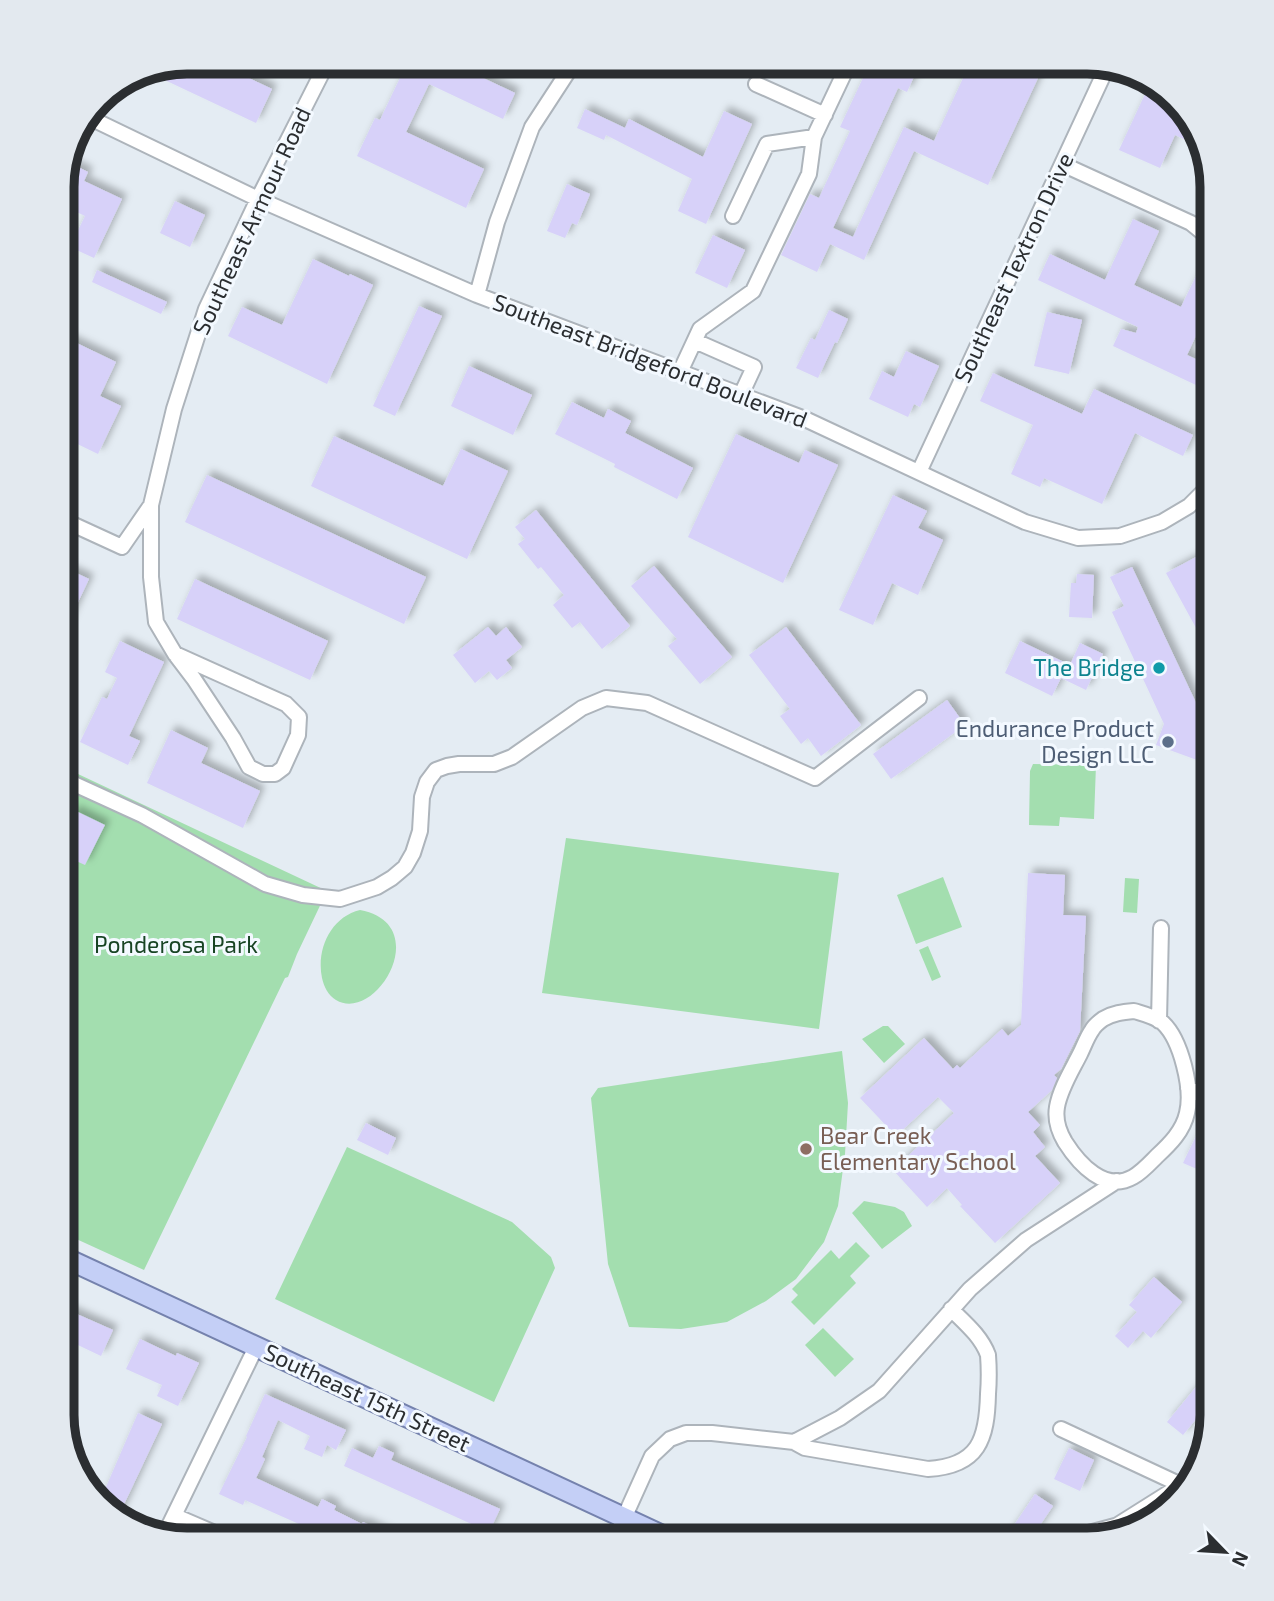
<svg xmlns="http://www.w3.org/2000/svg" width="1274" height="1601" viewBox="0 0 1274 1601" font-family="'Exo 2',sans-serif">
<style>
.green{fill:#a3deaf}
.building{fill:#d7d1f9;filter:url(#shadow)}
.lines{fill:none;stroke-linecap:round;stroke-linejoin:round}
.minor-casing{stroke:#adb4bb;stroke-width:18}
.major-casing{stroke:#7582ad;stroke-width:23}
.minor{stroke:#fff;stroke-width:14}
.major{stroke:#c4cff6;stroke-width:19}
.culture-dot{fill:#0f9aa8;stroke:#f3f9ff;stroke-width:2.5}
.service-dot{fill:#5c6f8a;stroke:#f3f9ff;stroke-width:2.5}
.education-dot{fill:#8d6e63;stroke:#f3f9ff;stroke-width:2.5}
.labels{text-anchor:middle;stroke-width:6;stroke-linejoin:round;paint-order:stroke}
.street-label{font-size:23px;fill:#2b2e31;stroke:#f3f9ff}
.culture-label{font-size:23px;fill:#0d838f;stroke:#f3f9ff;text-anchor:end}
.service-label{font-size:23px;fill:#4e5e75;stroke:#f3f9ff;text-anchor:end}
.park-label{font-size:23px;fill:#184424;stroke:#f3f9ff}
.education-label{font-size:23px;fill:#785e54;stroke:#f3f9ff;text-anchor:start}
.rim{fill:none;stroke:#2b2e31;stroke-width:9}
</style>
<defs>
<filter id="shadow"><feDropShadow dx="5" dy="-5" stdDeviation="3.5" flood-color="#0004"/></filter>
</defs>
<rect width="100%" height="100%" fill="#e4ecf3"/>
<!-- green -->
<path class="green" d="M1033 764 1096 765 1094 819 1060 817 1059 826 1029 825 1030 771Z
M61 766 327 891 297 954 288 977 285 978 144 1270 61 1232Z
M566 838 839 873 819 1029 542 993Z
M943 877 962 927 916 944 897 895Z
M1125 878 1139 879 1137 913 1123 912Z
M360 910C435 924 376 1024 336 1000 328 995 324 987 322 978 316 949 331 917 360 910Z
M928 946 941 977 932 981 919 950Z
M883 1026H888L905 1044 884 1063 862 1039Z
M842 1051 848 1103 845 1154 838 1206 824 1242 796 1279 766 1301 727 1322 681 1329 629 1327 608 1264 591 1098 598 1088Z
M347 1147 512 1222 551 1257 555 1268 494 1402 275 1299Z
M864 1201 895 1207 904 1212 912 1226 882 1249 852 1213Z
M856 1242 870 1256 850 1276 856 1283 814 1325 791 1302 798 1295 792 1289 831 1250 839 1259Z
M823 1328 854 1359 835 1377 805 1345Z"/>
<!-- building -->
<path class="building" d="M186 61H213L272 89 256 123 152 74Z
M408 61H447L515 93 503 119 429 84 406 132 484 169 466 208 357 156 375 118 380 120Z
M871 61H921L907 92 898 88 833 228 853 237 904 127 934 141 971 61H1046L988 185 914 151 864 260 830 244 817 272 781 255 810 194 819 198 850 131 840 127Z
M1160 87 1192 117 1201 147 1175 135 1160 168 1119 150 1146 92 1155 96Z
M585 109 625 128 629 119 703 157 724 111 752 124 706 224 678 211 692 179 606 135 604 140 577 128Z
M66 161 88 172 84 181 122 199 94 258 70 247 85 216 62 205V178Z
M567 184 590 194 577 225 572 223 565 238 547 231Z
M175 201 205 215 190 247 160 233Z
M1133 219 1159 231 1134 285 1181 307 1196 276 1213 284V299L1187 355 1213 367V393L1113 346 1121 329 1136 333 1138 327 1038 280 1050 254 1105 280Z
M713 235 745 250 727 288 695 273Z
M313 259 349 276 350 274 373 285 327 384 228 336 242 307 282 325Z
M97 270 167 302 161 314 92 282Z
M419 306 442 316 395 416 373 406Z
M829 310 848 319 837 343 835 342 818 378 796 368 811 338 815 340Z
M1047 312 1082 320 1069 374 1034 366Z
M62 336 116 362 100 396 121 406 98 454 63 437 73 417 61 411Z
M906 351 939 366 920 407 914 404 908 417 869 399 882 371 894 377Z
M469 366 532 395 513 435 451 406Z
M993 373 1082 414 1094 389 1193 435 1183 456 1135 433 1102 504 1044 478 1040 487 1011 474 1033 425 980 401Z
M572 402 604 418 608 409 631 421 625 433 693 468 677 499 614 467 615 464 555 434Z
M736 434 799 463 805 450 838 465 783 583 688 537Z
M334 436 443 486 461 449 508 471 467 559 311 486Z
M207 475 426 577 404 624 185 522Z
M893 495 927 511 918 528 943 540 918 595 892 583 873 625 839 610Z
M536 510 630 626 602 649 580 622 572 628 553 605 564 595 541 567 538 569 518 544 525 539 515 527Z
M1213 548V659L1166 573Z
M61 566 89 579 61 638Z
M654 566 732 657 700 684 668 646 677 639 631 586Z
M1132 567 1206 724 1201 735 1206 738 1197 760 1156 745 1164 724 1112 612 1124 606 1110 577Z
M1077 574 1094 575 1092 618 1069 617 1071 583H1076Z
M195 579 328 641 310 680 177 619Z
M488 627 496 636 506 627 522 647 506 660 512 668 497 680 489 671 475 683 453 655Z
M786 627 861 725 821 756 808 738 801 744 780 716 790 709 749 655Z
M120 641 164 662 129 736 140 741 128 765 80 742 102 697 107 699 117 678 105 672Z
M1020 641 1070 665 1080 643 1103 654 1086 690 1061 678 1052 696 1005 673Z
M947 700 965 725 891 779 873 754Z
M171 730 208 748 201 763 260 791 243 828 147 783Z
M74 810 105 825 85 865 61 854V836Z
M1028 873 1065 875 1063 915 1086 916 1080 1031 1061 1069 1054 1075 1057 1078 1052 1090 1028 1112 1040 1125 1033 1132 1045 1147 1035 1156 1060 1183 995 1243 960 1206 962 1205 947 1188 927 1207 893 1170 954 1113 938 1097 896 1136 860 1098 924 1038 953 1069 957 1065 960 1068 1002 1029 1008 1036 1021 1025Z
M366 1123 396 1138 388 1155 357 1140Z
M1199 1130 1213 1136V1176L1183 1163Z
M1154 1277 1182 1302 1151 1338 1143 1331 1128 1348 1115 1336 1137 1312 1129 1305Z
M61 1307 113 1330 101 1356 61 1337Z
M140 1339 176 1356 177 1353 199 1363 178 1406 157 1396 162 1385 126 1369Z
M1196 1387 1211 1401 1183 1435 1167 1422Z
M265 1394 346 1430 336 1450 327 1445 322 1457 304 1449 310 1436 278 1420 262 1457 265 1459 256 1478 318 1507 322 1499 336 1506 334 1510 362 1524 363 1522 402 1540H335L245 1500 243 1505 219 1494 247 1437 246 1436Z
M138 1413 162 1424 118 1517 100 1501Z
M379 1446 394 1453 391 1460 500 1509 489 1532 344 1466 352 1448 373 1458Z
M1069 1448 1094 1460 1080 1491 1054 1479Z
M1035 1494 1053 1506 1030 1540H1004Z"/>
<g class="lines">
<defs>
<path id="minor" d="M756 84 825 115
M86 116 258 199 477 295 805 419 1025 522 1078 538 1120 536 1162 522 1189 506 1213 482
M1062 164 1191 223 1213 241
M733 216 767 144 814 137
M477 295 497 222 532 127 575 61
M695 341 754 367 741 395
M680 372 700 329 753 291 809 174 814 137 850 61
M919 472 1108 65
M61 519 122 547 151 505
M175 654 286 704 299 717 298 735 283 768 275 774H263L249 767 233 738 194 679 175 654 156 622 151 577V505L174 409 206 309 258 199 328 61
M61 778 142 815 265 884 303 895 340 899 377 887 392 878 405 867 413 853 420 831 422 797 427 782 436 770 447 766 459 764H494L512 757 582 708 606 698 647 703 815 778 919 698
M1134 1011C1144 1014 1154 1016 1163 1023 1181 1040 1193 1089 1187 1113 1183 1131 1170 1144 1157 1156 1150 1163 1142 1172 1133 1177 1105 1193 1079 1164 1065 1142 1059 1132 1055 1119 1057 1107 1060 1089 1072 1070 1080 1054 1084 1046 1087 1037 1092 1030 1094 1026 1099 1022 1103 1019 1113 1013 1123 1012 1134 1011Z
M1159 1021 1161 928
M1188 1088 1213 1099
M1061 1429 1181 1485
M794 1442 805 1448 928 1469C979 1466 987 1439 988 1394 989 1381 989 1368 988 1355 981 1336 965 1323 951 1309
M175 1516 231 1540
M165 1534 256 1347
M1106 1534 1116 1526 1197 1475
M616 1540 624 1518 652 1456 670 1439 686 1433H712L794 1442 840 1418 879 1391 970 1289 1026 1240 1117 1181
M1077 1540 1085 1534 1115 1526"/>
<path id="major" d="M61 1256 672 1540"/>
</defs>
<!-- minor casing -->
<use href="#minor" class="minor-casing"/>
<!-- major casing -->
<use href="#major" class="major-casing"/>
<!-- minor -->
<use href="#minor" class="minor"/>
<!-- major -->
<use href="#major" class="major"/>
</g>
<!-- markers -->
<circle class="culture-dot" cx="1159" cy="668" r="7"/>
<circle class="service-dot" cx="1168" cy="742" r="7"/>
<circle class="education-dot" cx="806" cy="1149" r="7"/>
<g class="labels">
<!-- street labels -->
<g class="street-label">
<text transform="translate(252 221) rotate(-65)" y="8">Southeast Armour Road</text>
<text transform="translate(1014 268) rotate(-65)" y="8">Southeast Textron Drive</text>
<text transform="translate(650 361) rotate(21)" y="8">Southeast Bridgeford Boulevard</text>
<text transform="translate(367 1398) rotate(25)" y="8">Southeast 15th Street</text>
</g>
<!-- culture labels -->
<g class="culture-label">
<text x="1145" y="676">The Bridge</text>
</g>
<!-- service labels -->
<g class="service-label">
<text x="1154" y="737">Endurance Product<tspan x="1154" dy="26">Design LLC</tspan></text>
</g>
<!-- park labels -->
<g class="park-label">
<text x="176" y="953">Ponderosa Park</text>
</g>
<!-- education labels -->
<g class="education-label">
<text x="820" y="1144">Bear Creek<tspan x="820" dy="26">Elementary School</tspan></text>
</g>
</g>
<!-- crop -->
<path d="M0 0H1274V1601H0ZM187 74H1087A113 113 0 0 1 1200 187V1415A113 113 0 0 1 1087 1528H187A113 113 0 0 1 74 1415V187A113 113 0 0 1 187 74Z" fill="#e3e9ef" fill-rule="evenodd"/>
<path class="rim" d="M187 74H1087A113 113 0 0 1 1200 187V1415A113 113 0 0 1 1087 1528H187A113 113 0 0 1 74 1415V187A113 113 0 0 1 187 74Z"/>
<!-- north arrow -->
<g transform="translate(1225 1552) rotate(115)" stroke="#f3f9ff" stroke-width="5" paint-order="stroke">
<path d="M0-5L12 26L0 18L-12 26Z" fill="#2b2e31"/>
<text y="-10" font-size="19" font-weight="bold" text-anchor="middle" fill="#2b2e31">N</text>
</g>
</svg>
